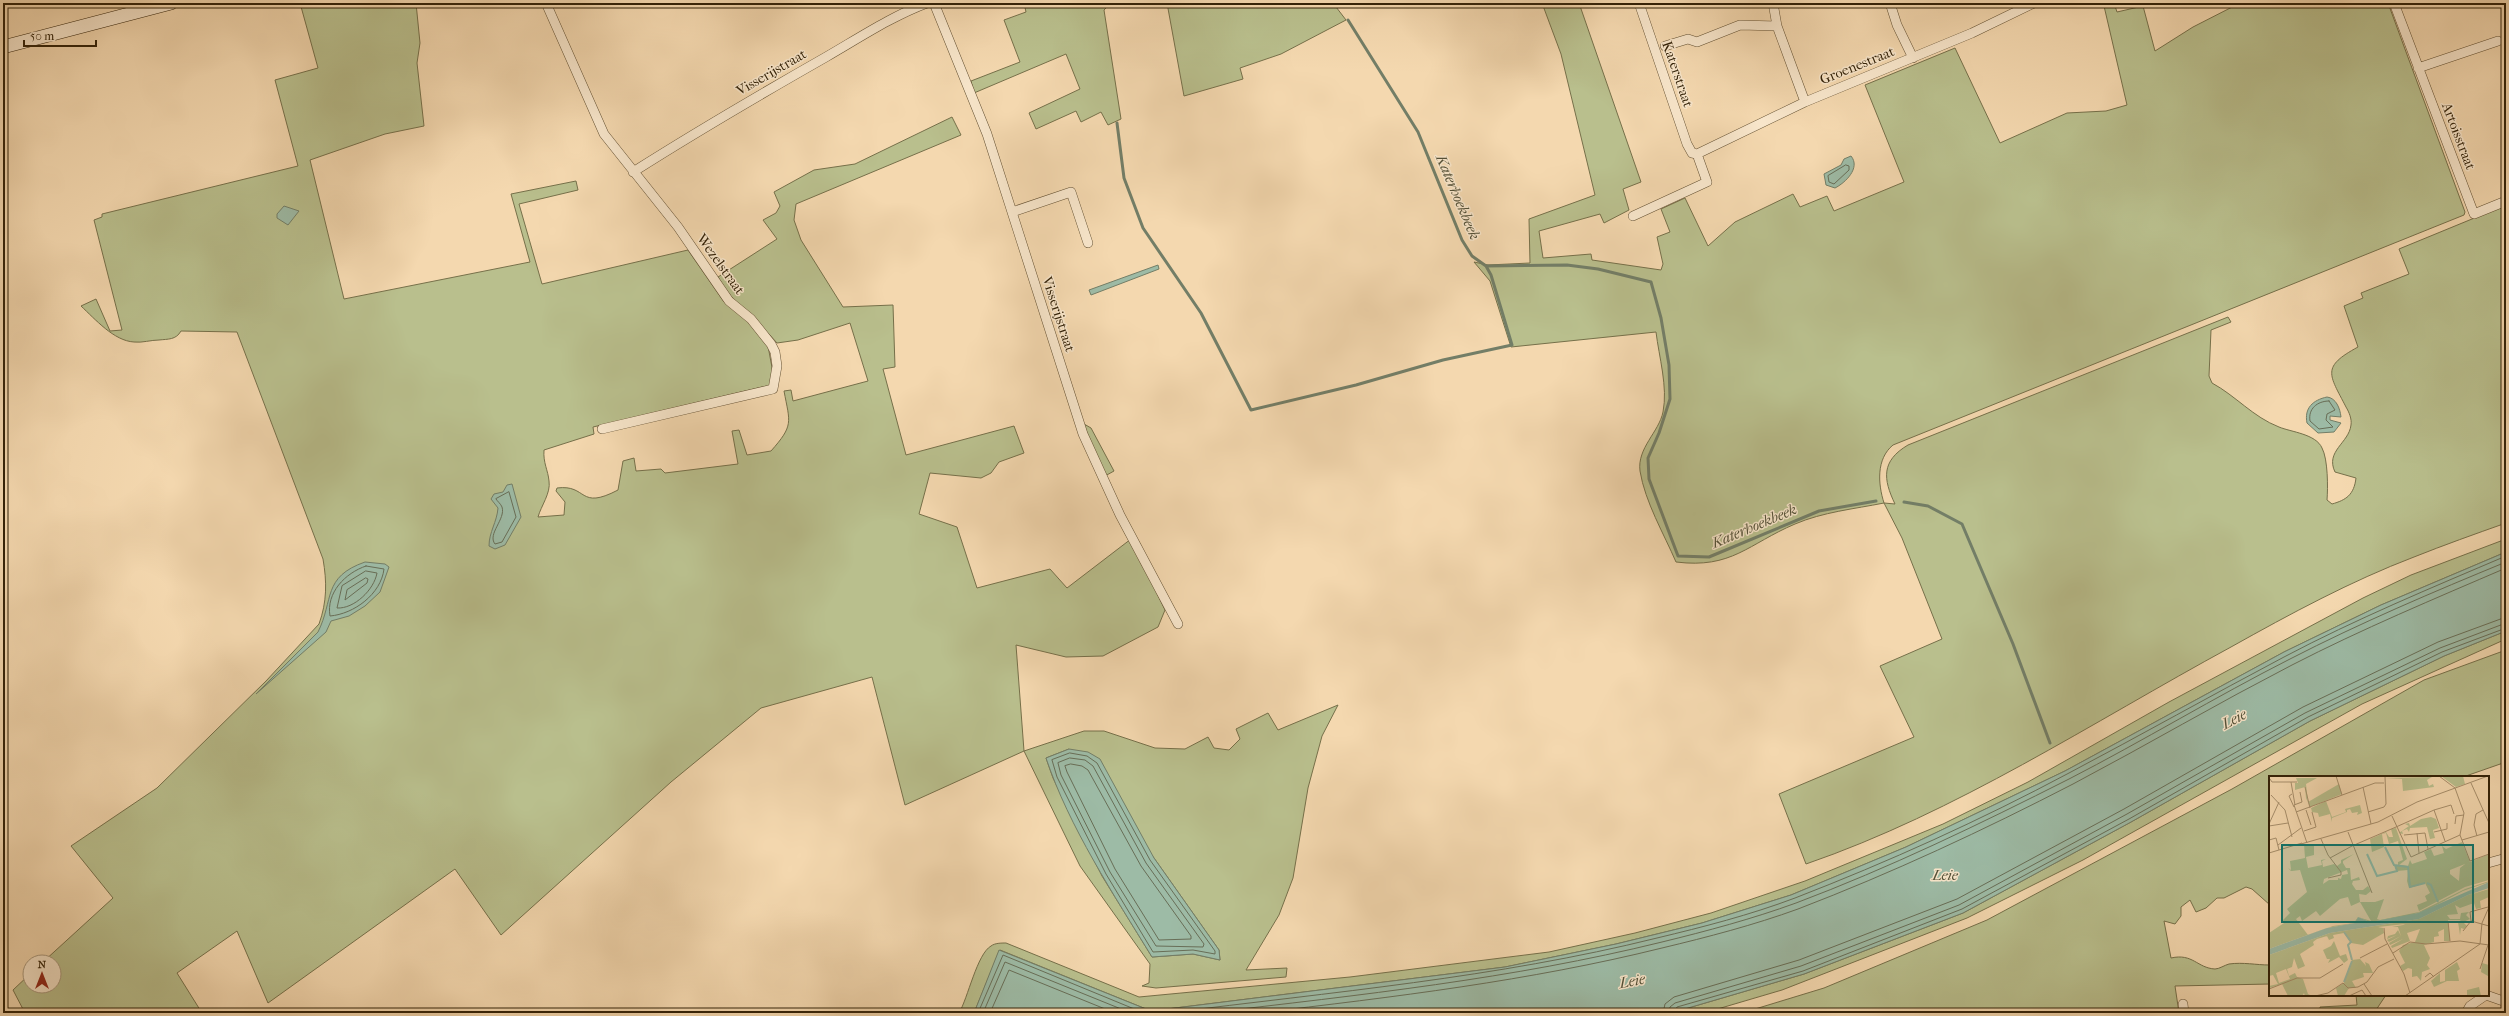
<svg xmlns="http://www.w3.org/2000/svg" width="2509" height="1016" viewBox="0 0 2509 1016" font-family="'IM FELL French Canon',serif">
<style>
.green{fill:#b9bf8d;stroke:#76704a;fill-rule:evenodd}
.water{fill:#9dbba6;stroke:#737e67}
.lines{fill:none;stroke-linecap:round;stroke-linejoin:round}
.shore{stroke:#686e57;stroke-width:1}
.stream{stroke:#737e67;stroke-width:3}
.minor-casing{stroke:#635032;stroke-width:10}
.secondary-casing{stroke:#332208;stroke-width:14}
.minor{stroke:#f8e6cb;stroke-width:9}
.secondary{stroke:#f8e6cb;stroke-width:13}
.labels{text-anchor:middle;stroke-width:3;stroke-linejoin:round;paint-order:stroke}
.street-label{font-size:14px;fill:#332208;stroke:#f8e6cb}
.water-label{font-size:15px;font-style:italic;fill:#535037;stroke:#f8e6cb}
.inset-river{fill:none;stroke:#9dbba6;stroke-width:2}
.inset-road{fill:none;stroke:#a78f6c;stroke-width:1}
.view{fill:#0f766e;fill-opacity:0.15;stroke:#0f766e;stroke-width:2}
.inset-edge{fill:none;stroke:#332208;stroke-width:2}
</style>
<rect width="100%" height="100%" fill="#f4d8af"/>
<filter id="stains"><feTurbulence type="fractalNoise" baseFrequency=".005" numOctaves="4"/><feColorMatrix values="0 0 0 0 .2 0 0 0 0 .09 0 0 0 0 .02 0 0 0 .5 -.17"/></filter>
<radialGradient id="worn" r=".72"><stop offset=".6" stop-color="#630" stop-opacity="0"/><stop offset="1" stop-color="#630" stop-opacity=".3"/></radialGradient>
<!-- green -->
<path class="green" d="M300 3H416L420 43 417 63 424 126 385 134 310 160 344 299 530 262 511 194 576 181 578 190 519 204 542 284 688 250 724 302 751 323 768 346 773 373 771 385 593 427 594 434 544 450C543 463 548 470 549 481 551 493 541 506 538 517L564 515 565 502 556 491 557 488C588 484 578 511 618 490L623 461 634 458 636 471 661 469 665 473 738 464 732 431 739 430 747 455 771 451C794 425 790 423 784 391L791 390 793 401 868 381 850 323 798 340 777 343C757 319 732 304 718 277L777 239 763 220 776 213 780 206 774 192 814 170 855 164 952 117 961 135 796 204 794 220 801 240 843 307 893 305 895 367 883 369 906 455 1014 426 1024 453 999 462 991 473 981 478 930 473 919 514 957 527 977 588 1050 569 1067 588 1131 539 1165 610 1158 627 1103 656 1066 657 1016 645 1024 751 1084 731H1104L1155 748 1185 749 1208 737 1214 748 1229 750 1240 739 1236 729 1268 713 1278 730 1338 705 1322 736 1308 788 1293 878 1279 915 1246 970 1287 968 1286 977 1156 988 1142 986 1149 983 1150 964 1080 866 1024 751 905 805 872 677 761 708 671 782 501 935 455 869 268 1003 237 931 177 973 202 1013H25L13 990 30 974V986H54V962H43L113 898 71 846 157 788 266 681 319 624C327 602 327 582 323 559L237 332 181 331C176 340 168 339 159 340 151 340 142 343 134 342 114 341 95 319 81 306L96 299 110 331 122 330 94 220 102 217V214L298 166 275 80 318 68ZM1069 749 1154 858 1219 950 1220 960 1193 954 1152 957 1102 876 1053 778 1046 758Z
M1024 3H1111L1104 10 1121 119 1108 125 1101 112 1081 122 1076 111 1036 129 1029 113 1080 89 1066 54 974 93 971 81 1020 62 1004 20 1026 12Z
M1167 3H1333L1346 20 1281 54 1240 68 1243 79 1184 96Z
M1542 3H1579L1641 182 1623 189 1629 210 1604 223 1600 214 1539 231 1543 258 1591 254 1592 260 1661 270 1663 264 1657 237 1670 232 1661 209 1685 198 1708 246 1735 222 1793 194 1800 207 1827 196 1834 211 1904 182 1865 85 1955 48 2000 143 2067 113 2106 111 2127 105 2104 6 2114 3 2117 12 2143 6 2155 51 2193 27 2240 3H2388L2465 212 2464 215 1893 445C1876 459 1878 484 1884 503L1895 504C1883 479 1881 461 1908 445L2228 317 2231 322 2211 330 2209 376 2212 383C2236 396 2253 417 2279 427 2291 432 2316 434 2322 448 2328 459 2328 488 2327 500L2332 504C2346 500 2354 495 2356 478L2335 472C2325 451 2349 443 2351 425 2352 419 2349 412 2346 407 2329 374 2321 367 2358 347L2344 306 2363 298 2361 293 2409 274 2399 249 2506 205V523C2475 534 2444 545 2414 557 2351 581 2290 614 2231 647 2091 723 1957 812 1806 864L1779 794 1914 737 1880 666 1942 639 1902 538 1884 503C1854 509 1823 512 1795 524 1748 544 1732 569 1676 562 1664 534 1645 502 1640 471 1637 448 1659 432 1663 412 1668 387 1659 357 1656 332L1511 347 1490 281 1474 262 1488 265 1530 263 1529 219 1595 195 1561 54Z
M1084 424 1091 428 1114 471 1105 476 1090 444Z
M2506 539V552L2381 605 2284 652 2065 771 1906 847 1791 895 1702 923 1616 944 1505 967 1151 1011 1000 950 974 1013H959C968 998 977 954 991 946 995 943 1001 943 1006 943L1139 997 1350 977 1549 952 1635 933 1711 913 1805 881 1943 824 2028 782 2169 702 2363 598 2411 575Z
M2506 631V639L2362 704 2083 860 1967 918 1782 990 1704 1013H1671L1804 974 1963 913 2131 822 2310 721 2444 656Z
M2506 650V762L2463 777H2270V905L2252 889 2246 887 2224 898H2217L2206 908 2196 912 2190 900 2181 907V916L2175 924 2164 921 2171 958C2193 953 2197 968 2215 969 2219 969 2225 965 2229 964 2243 962 2256 965 2270 965V984L2175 986 2179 1013H1742L1824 988 1987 920 2232 789 2424 680Z
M2356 995H2386L2376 1010 2379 1013H2320V1007L2357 1005Z"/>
<!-- water -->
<path class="water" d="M1851 156C1861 168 1845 183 1835 188L1826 185 1824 174 1841 165 1844 159Z
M284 206 299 211 288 225 277 218V214Z
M1158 265 1159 269 1091 295 1089 290Z
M2327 397C2336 398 2340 408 2341 417L2330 416V420L2341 423 2334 432 2318 433 2307 423C2304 408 2313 400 2327 397Z
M512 484 521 517 505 545 495 549 489 546C489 532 497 522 498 508L491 499 494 494 503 492 507 485Z
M2506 552V631L2444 656 2310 721 2131 822 1963 913 1804 974 1671 1013H974L999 950 1151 1011 1505 967 1616 944 1702 923 1791 895 1906 847 2065 771 2284 652 2381 605Z
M365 562 385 564 389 567 380 592 365 606 349 616 331 621 326 632 256 694 318 632C334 600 322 577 365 562Z
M1069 749 1088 752 1100 759 1154 858 1219 950 1220 960 1193 954 1152 957C1114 895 1069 827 1046 758Z"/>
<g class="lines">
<!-- shore -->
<path class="shore" d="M1846 165 1849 166V170L1834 184 1829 182 1828 176Z
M2329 401 2335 410 2327 414 2326 420 2333 427 2319 429 2310 421C2308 409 2317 401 2329 401Z
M509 492 516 517 502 542 495 544C487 534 506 519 502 507 501 504 497 501 496 499Z
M366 566 384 569C381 594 354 614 330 616 326 593 345 573 366 566Z
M366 571 377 573C374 590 354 609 337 608L342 586Z
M366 578 368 579 367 583 345 600 347 590Z
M1070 753 1087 756 1097 763 1150 860 1215 951V954L1193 950 1153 952 1106 874 1057 777 1052 760Z
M1070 758 1085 760 1093 766 1146 863 1204 944 1203 947 1156 946 1110 872 1061 775 1058 763Z
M1071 764 1082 766 1088 770 1141 866 1191 936V939L1159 940 1115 869 1067 772 1065 766Z
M978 1013 1003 955 1144 1013
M983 1013 1005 962 1131 1013
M990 1013 1009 970 1115 1013
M1168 1013C1332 992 1496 978 1657 938 1703 927 1750 915 1795 898 1888 862 1981 820 2069 773 2141 735 2212 695 2284 657 2356 619 2431 588 2506 556
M1207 1013C1360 995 1512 979 1662 942 1707 931 1752 919 1796 903 1889 868 1980 824 2069 779 2143 741 2215 697 2290 659 2360 623 2433 592 2506 562
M1258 1013C1394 997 1529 981 1662 948 1708 937 1754 925 1798 909 1892 873 1984 830 2073 784 2147 745 2218 703 2292 665 2362 629 2434 599 2506 568
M1663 1013 1665 1004 1674 997 1799 960 1957 899 2124 809 2303 707 2438 642 2506 617
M1669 1013 1670 1007 1675 1003 1801 966 1959 905 2127 814 2305 713 2440 648 2506 623
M1674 1013 1677 1007 1803 971 1962 909 2129 819 2308 717 2442 652 2506 628"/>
<!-- stream -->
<path class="stream" d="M1348 20 1418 132 1462 240 1472 256 1486 266 1567 265 1598 269 1651 282 1661 318 1669 365 1670 399 1659 433 1648 458 1649 479 1678 556 1709 557 1819 511 1876 501
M1117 123 1124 178 1143 228 1201 313 1251 410 1356 385 1443 360 1512 345 1491 275 1486 266
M1904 502 1928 506 1962 524 2013 644 2050 743"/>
<defs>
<path id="minor" d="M546 3 604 134 678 227 729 301 751 319 771 344 775 352 777 366 773 389 602 429
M934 3 987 134 1083 434 1120 515 1178 624
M1639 3 1687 144 1692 153 1697 154 1805 102 1972 33 2034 3
M1773 3 1777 26 1805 102
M1890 3 1897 25 1913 58
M2394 3 2474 214 2506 201
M1665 46 1688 39 1697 42 1740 25 1777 26
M2418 68 2498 41
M633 172C696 132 761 94 826 57 859 38 892 16 927 3
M1012 212 1071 192 1088 243
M1633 216 1707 182 1697 154
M2488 863 2506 858
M2486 995 2506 1002
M2183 1004 2184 1013
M2466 1013 2470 1006 2486 995"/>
<path id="secondary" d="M3 47 171 3"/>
</defs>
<!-- minor casing -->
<use href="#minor" class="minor-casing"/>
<!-- secondary casing -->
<use href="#secondary" class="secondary-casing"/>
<!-- minor -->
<use href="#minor" class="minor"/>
<!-- secondary -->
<use href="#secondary" class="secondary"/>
</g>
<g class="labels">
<!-- street labels -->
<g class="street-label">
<text transform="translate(1857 65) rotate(-22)" y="5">Groenestraat</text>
<text transform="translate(771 72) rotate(-30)" y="5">Visserijstraat</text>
<text transform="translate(1678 74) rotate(71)" y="5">Katerstraat</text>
<text transform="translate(2459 136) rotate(69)" y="5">Artoisstraat</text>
<text transform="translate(721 264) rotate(54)" y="5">Wezelstraat</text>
<text transform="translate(1059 314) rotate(72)" y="5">Visserijstraat</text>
</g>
<!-- water labels -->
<g class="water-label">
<text transform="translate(1458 197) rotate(67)" y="5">Katerhoekbeek</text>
<text transform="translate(1754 526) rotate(-23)" y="5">Katerhoekbeek</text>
<text transform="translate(2234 719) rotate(-28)" y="5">Leie</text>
<text x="1945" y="880">Leie</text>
<text transform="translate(1632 981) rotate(-11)" y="5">Leie</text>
</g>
</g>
<!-- overview -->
<g transform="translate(2269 776)">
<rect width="220" height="220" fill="#f4d8af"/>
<path d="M172 0H194L196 8 187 11ZM163 1 158 4 160 10 164 8 165 11 134 15 133 3 116 2ZM27 2H48L37 8 39 26 70 8 73 18 41 31 37 22 36 11 26 14V7H29ZM57 25 63 41 77 36 76 33 91 29 93 37 88 39 89 36 83 37 81 33 78 34V36L63 42V46L61 38 50 41 49 37 43 36 42 32ZM162 41 167 43 170 52 164 54 166 62 161 63 158 51 141 52 140 56 138 53 133 55 134 58 130 57 140 50 136 48 140 47 141 50 152 43ZM127 52 138 83 130 89 139 90 141 84 143 88 158 83 155 76 162 73 165 80 175 77 173 70 177 73 193 66 201 86 220 78V104L196 111 150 135 148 129 158 125 156 120 161 117 156 107 140 112 138 105 139 94 128 95 125 89H129V86L134 84 129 65 120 68 117 57 113 58 115 71 103 76 101 63 117 56 120 61H124L122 53ZM196 88 191 92 190 105 181 98V94ZM35 68 45 69V79L37 81 39 92 53 89 52 84 57 83 53 85 54 91 65 88 68 90 72 87V84L85 78 74 85V87L77 92H81L82 104 90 101 91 104 84 105 83 108 87 114H94L99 110 102 115 97 119 90 118 91 126H106L115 123 108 143 111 144 150 136 196 113 220 105V106L194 115 158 134 142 139 101 146 89 141 87 147 58 152 0 173V157L15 147 14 144 21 137 18 133 38 116 31 94 23 95H22L19 92 22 94 21 85 36 82ZM78 94 79 98 73 99 72 103 69 102V104H60L54 108 55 103ZM79 121 82 130 91 126 102 145 89 141 85 147 64 150 39 159 27 143 31 140 33 145 47 135 51 140 71 123ZM220 112 200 119 220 113V121L211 125 212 132 207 133 205 127 191 132 186 129 189 138 178 139 181 143H191L192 137 200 136 197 139 201 143 194 146 198 150 195 153 192 152 191 159 189 146 192 144H179L181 165H175V153L169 156 170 160 165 161V166L155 169 161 182 158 189 161 193 153 196 152 205 148 200 143 201V193L139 192 134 195 131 190 136 187 130 175 134 169 146 166 151 153 138 157 141 165 123 172 122 170 134 163 121 169 120 167 132 160 120 166 118 164 128 159 118 163 119 160 126 158 129 154 132 160 129 151H123L134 149 136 148 109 151 114 152 115 157 94 169 82 167 75 157 64 159 65 162 60 164 58 160 68 157 48 163 44 166 45 169 31 178 36 190 29 193 25 182 23 191 18 193 20 200 26 197 28 201 34 203 39 218 43 220H36L35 217 33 220H19L13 208 0 212V210L9 208 4 199 0 200V179L61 157 150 143 199 119ZM17 193 21 203 10 207 7 197ZM65 165 71 180 77 178 79 184 75 187 70 181 59 187 61 183H58L54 174 62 170ZM91 183 97 190 96 186 100 188 104 197H94L95 201 83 205 87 212H80L75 220H69L67 212 75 207 83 184ZM188 186 191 193 188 195 190 205H178L165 211 162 205 171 197V206L176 205V194ZM213 187 220 189V213L219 214V200L212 196ZM210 211 212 220H198V214Z" fill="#b9bf8d" fill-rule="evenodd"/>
<path d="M220 106V112L199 119 150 143 61 157 0 179V173L58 152 86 147 89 141 101 146 149 137Z" fill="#9dbba6"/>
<path class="inset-river" d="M116 71 125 89 139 91 141 111 156 107M98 78 108 100 128 95 126 89M158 107 162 109 169 126M75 156 82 166 79 169 83 184M75 206 83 185"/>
<path class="inset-road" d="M67 0 73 19M170 0 186 12 195 37 191 59 201 85 220 78M1 3 3 6H28M22 6 26 29M202 7 220 47M36 11 41 32M94 11 102 48M31 16 33 26 25 29 38 67M23 18 20 20 25 31M2 19 16 34 23 61M37 34 42 49M165 34 182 29 185 38M27 36 106 7H115M99 36 115 31 117 28 116 0M123 40 142 81 191 59M0 48 10 26M186 48 187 40 195 39M0 50 19 47M127 51 165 34 176 65M35 55 47 51 43 36M79 56 103 117M165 56 178 53V47M148 57 150 77M135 59 156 57 159 73M208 60 205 49 207 38 214 34M52 63 59 79 72 96V99L59 102M0 64 7 62 10 74M193 64 220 56M32 68 109 46 148 26 219 0M9 69 32 52M0 77 33 67M61 82 83 70 127 51M219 131 201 136 202 145 220 150M179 145 181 165M115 152 116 163 135 198 141 217M194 155 202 145M211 168 213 147 220 131M124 177 141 166 157 168 191 165 220 169M91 182 118 168M211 193 219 169M156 201 161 197 165 201M95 208 103 220M0 213 28 202H51L74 188M46 220 59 217 74 207 79 212 89 211 98 206 109 191 125 183M80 220 93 214 97 220M136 220 211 168"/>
<path class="view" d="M13 69H204V146H13Z"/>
<rect width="220" height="220" class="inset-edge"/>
</g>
<!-- margin -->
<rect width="2509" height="1016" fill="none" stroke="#f4d8af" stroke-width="16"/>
<rect x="4" y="4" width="2501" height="1008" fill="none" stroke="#332208" stroke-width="2"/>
<rect x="8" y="8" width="2493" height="1000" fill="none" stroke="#332208"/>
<!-- north arrow -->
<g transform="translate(42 974)"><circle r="19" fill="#f8e6cb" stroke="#a9987d"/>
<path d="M0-3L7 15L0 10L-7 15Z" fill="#8f2418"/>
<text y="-6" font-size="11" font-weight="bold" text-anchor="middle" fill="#332208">N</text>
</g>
<!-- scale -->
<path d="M24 40v6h72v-6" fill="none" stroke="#332208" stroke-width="2"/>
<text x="30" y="40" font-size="12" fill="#332208" stroke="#f8e6cb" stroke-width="3" paint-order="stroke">50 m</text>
<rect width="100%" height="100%" filter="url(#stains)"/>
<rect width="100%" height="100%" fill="url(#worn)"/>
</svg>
